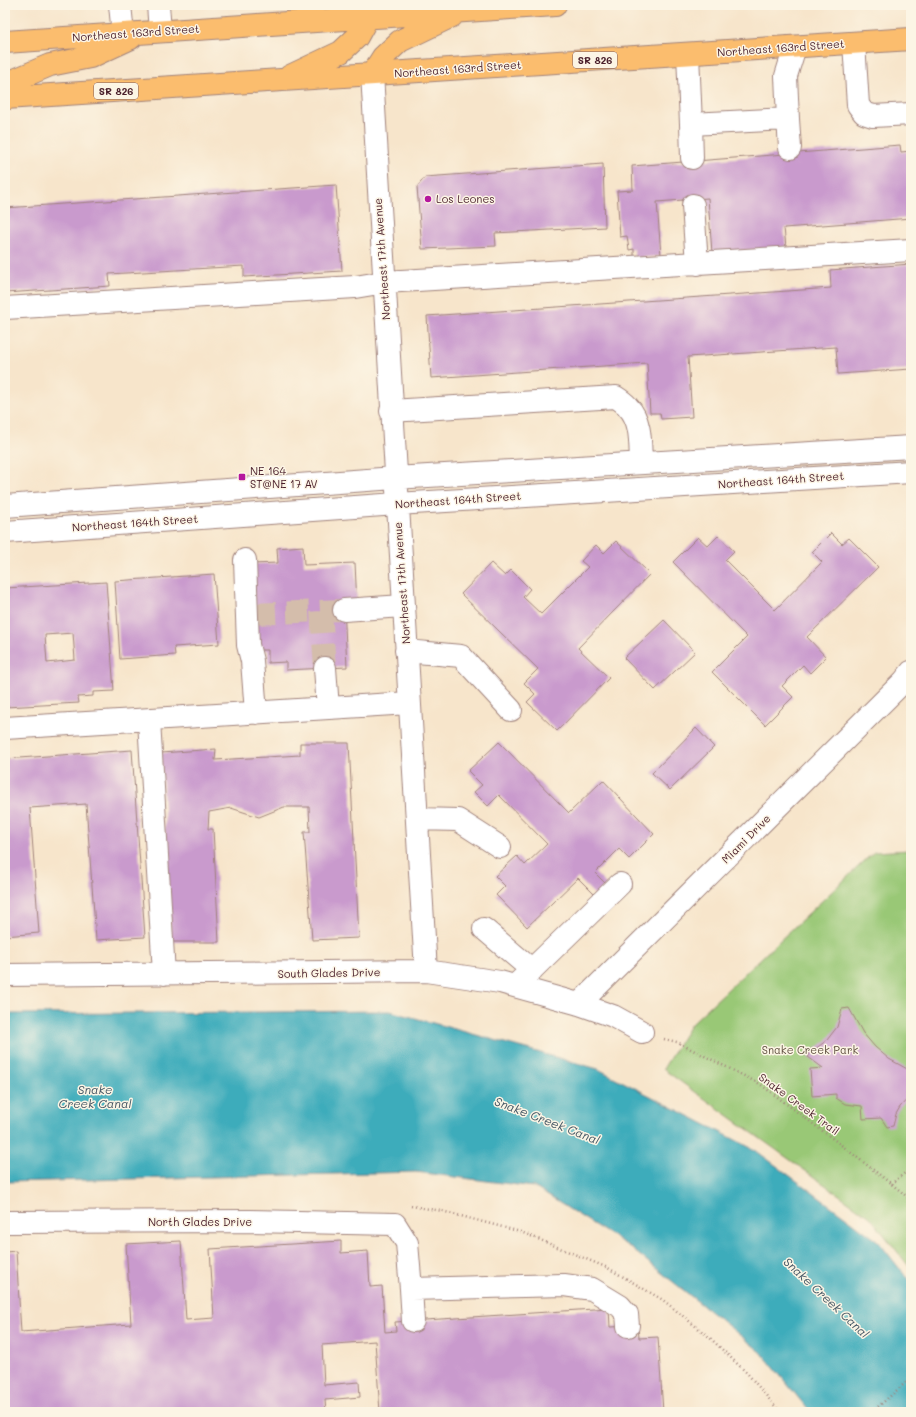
<svg xmlns="http://www.w3.org/2000/svg" width="916" height="1417" viewBox="0 0 916 1417" font-family="Mali,sans-serif">
<style>
.green{fill:#99c876;stroke:#727450}
.water{fill:#3eacbb;stroke:#446673}
.building{fill:#c99acd;fill-rule:evenodd}
.lines{fill:none;stroke-linecap:round;stroke-linejoin:round}
.minor-tunnel{stroke:#d4bdab;stroke-width:22;stroke-dasharray:22 11;stroke-linecap:butt}
.minor-casing{stroke:#a0827b;stroke-width:24}
.major-casing{stroke:#a0827b;stroke-width:24}
.path{stroke:#a0827b;stroke-width:2.5;stroke-dasharray:1 3;stroke-linecap:butt}
.minor{stroke:#fff;stroke-width:22}
.major{stroke:#fbbd6e;stroke-width:22}
.poi-dot{fill:#b5179e;stroke:#fcf5e5;stroke-width:1.5}
.labels{text-anchor:middle;stroke-width:3;stroke-linejoin:round;paint-order:stroke}
.shield{fill:#fcf5e5;stroke:#7f5f63;stroke-width:1}
.shield-label{font-size:10px;font-weight:bold;fill:#4a1f2b}
.street-label{font-size:11px;fill:#4a1f2b;stroke:#fcf5e5}
.poi-label{font-size:11px;fill:#4a1f2b;stroke:#fcf5e5;text-anchor:start}
.park-label{font-size:11px;fill:#625242;stroke:#fcf5e5}
.water-label{font-size:12px;font-style:italic;fill:#455765;stroke:#fcf5e5}
</style>
<rect width="100%" height="100%" fill="#fcf5e5"/>
<filter id="ink" filterUnits="userSpaceOnUse"><feTurbulence type="fractalNoise" baseFrequency=".025" numOctaves="2"/><feDisplacementMap in="SourceGraphic" scale="8" xChannelSelector="R" yChannelSelector="G"/><feConvolveMatrix kernelMatrix="1 2 1 2 8 2 1 2 1" color-interpolation-filters="sRGB"/></filter>
<filter id="wash" filterUnits="userSpaceOnUse"><feTurbulence type="fractalNoise" baseFrequency=".012" numOctaves="4" result="noise"/><feDisplacementMap in="SourceGraphic" scale="16" xChannelSelector="R" yChannelSelector="G"/><feGaussianBlur stdDeviation="0.9" result="paint"/><feColorMatrix in="noise" values="0 0 0 0 0 0 0 0 0 0 0 0 0 0 0 0 0 1.4 0 .05"/><feComposite in="paint" operator="in"/></filter>
<g filter="url(#wash)">
<rect width="100%" height="100%" fill="#f7e5cb"/>
<!-- green -->
<path class="green" d="M911 850V1269L870 1217 663 1069 691 1024 874 852Z"/>
<!-- water -->
<path class="water" d="M390 1011 598 1069 755 1150 878 1241 911 1283V1412H810L761 1352 628 1246 534 1187 416 1172 5 1182V1014Z"/>
<g id="blocks">
<!-- building -->
<path class="building" d="M900 145 901 152 911 151V218L784 228 786 247 712 253 708 198 657 202 661 256 634 258V249L629 250 627 236 620 237 617 191 633 190 632 166Z
M603 164 605 227 495 233 496 246 422 249 417 187 425 177Z
M336 185 342 271 244 277V266L109 274 110 286 5 293V208Z
M911 264V369L838 374 836 347 688 357 692 417 661 419 660 413H650L647 363 431 378 427 316 831 288 830 270Z
M831 533 842 544 849 538 878 567 807 637 826 657 810 673 803 665 782 686 793 697 765 725 712 672 747 637 673 562 698 537 708 546 718 536 734 551 725 560 775 610 822 562 812 552Z
M616 541 650 574 578 648 609 678 557 731 527 702 535 694 524 683 538 669 461 594 491 563 505 576 511 570 530 589 523 597 541 614 588 567 581 561 596 545 604 553Z
M303 546 304 565 355 563 357 605 344 606 347 667 286 670V662L268 663V650H255L251 564 278 563 277 548Z
M214 574 219 644 174 647 175 655 120 659 115 581Z
M106 582 114 691 93 692V696L78 697 79 703 5 707V588ZM73 633 75 660 47 663 45 635Z
M664 620 695 652 655 690 624 658Z
M696 728 714 747 670 790 652 773Z
M499 742 569 813 603 780 654 834 629 859 619 849 595 873 607 885 596 896 578 878 527 927 496 895 505 886 495 876 517 856 525 865 547 844 499 795 488 806 474 792 482 785 468 771Z
M300 743H349L359 938 312 940 304 832H310L309 807H284L259 817 231 808 209 812 208 829H213L219 942H171L161 753 216 749 215 760 300 755Z
M132 750 145 937 96 940 86 804 30 808 39 933 5 936V759Z
M849 1008 863 1033 875 1047 889 1059 911 1071V1095L900 1107 896 1114 893 1126 887 1127 881 1118 863 1119 862 1106 845 1104 836 1098V1094L812 1096 810 1069 823 1068 808 1057V1052L814 1050 827 1040 837 1027 842 1009Z
M181 1241 186 1320 214 1318 210 1249 341 1241V1253L368 1251 370 1287 382 1286 385 1332 396 1331 395 1322 609 1308 610 1327 638 1326 639 1338 658 1337 663 1412H380L375 1341 322 1345 324 1385 359 1382 360 1397 325 1400 326 1412H5V1252L16 1251 21 1332 131 1324 126 1244Z"/>
</g>
</g>
<g filter="url(#ink)">
<use href="#blocks" fill-opacity="0" stroke="#a0827b" stroke-width="1"/>
<g class="lines">
<!-- minor-tunnel -->
<path class="minor-tunnel" d="M321 611 325 668
M254 614 344 610"/>
<defs>
<path id="minor" d="M120 5 123 34
M158 5 160 31
M854 43 858 105 864 113 873 116 911 114
M688 54 691 124 788 119 786 76 795 47
M372 74 426 971
M788 119 790 148
M691 124 692 158
M693 205 697 264
M5 308 355 287 385 282 911 250
M391 411 616 397C620 400 625 403 628 407 642 421 640 445 641 463
M5 506 395 478 911 447
M5 532 397 504 911 472
M245 560 248 645 252 661 256 713
M344 610 403 606
M406 651 461 656 511 710
M325 668 328 708
M149 720 164 974
M5 728 409 703
M417 819 458 820 500 847
M484 929 532 970
M5 975 426 971 500 982 579 1004 613 1016 642 1032
M515 986 620 884
M579 1004 904 681 911 672
M5 1222 250 1221 395 1224 407 1243 411 1289 564 1285 592 1289 620 1306 627 1314 628 1326
M411 1289 413 1321"/>
<path id="major" d="M5 42 555 5
M372 74 383 57 400 41 452 16
M290 76 341 52 357 37 368 17
M5 98 911 39
M9 98 13 84 17 79 50 65 90 57 131 38"/>
</defs>
<!-- minor casing -->
<use href="#minor" class="minor-casing"/>
<!-- major casing -->
<use href="#major" class="major-casing"/>
<!-- path -->
<path class="path" d="M664 1039 677 1042 760 1084 836 1141 903 1193 911 1201
M891 1184 911 1168
M411 1206 442 1211 521 1232 608 1268 663 1300 709 1337 747 1373 780 1412
M872 1412 911 1378"/>
<!-- minor -->
<use href="#minor" class="minor"/>
<!-- major -->
<use href="#major" class="major"/>
</g>
</g>
<!-- markers -->
<g class="poi-dot">
<circle cx="428" cy="199" r="4"/>
<rect x="238" y="473" width="8" height="8" rx="2"/>
</g>
<g class="labels">
<!-- shield labels -->
<g class="shield">
<rect x="573" y="52" width="44" height="16" rx="3"/>
<rect x="94" y="83" width="44" height="16" rx="3"/>
</g>
<g class="shield-label">
<text x="595" y="64">SR 826</text>
<text x="116" y="95">SR 826</text>
</g>
<!-- street labels -->
<g class="street-label">
<text transform="translate(136 33) rotate(-4)" y="4">Northeast 163rd Street</text>
<text transform="translate(781 48) rotate(-4)" y="4">Northeast 163rd Street</text>
<text transform="translate(458 69) rotate(-4)" y="4">Northeast 163rd Street</text>
<text transform="translate(382 259) rotate(-94)" y="4">Northeast 17th Avenue</text>
<text transform="translate(781 480) rotate(-4)" y="4">Northeast 164th Street</text>
<text transform="translate(458 500) rotate(-4)" y="4">Northeast 164th Street</text>
<text transform="translate(135 523) rotate(-4)" y="4">Northeast 164th Street</text>
<text transform="translate(402 583) rotate(-94)" y="4">Northeast 17th Avenue</text>
<text transform="translate(746 839) rotate(-45)" y="4">Miami Drive</text>
<text transform="translate(329 973) rotate(-1)" y="4">South Glades Drive</text>
<text transform="translate(799 1104) rotate(36)" y="4">Snake Creek Trail</text>
<text x="200" y="1226">North Glades Drive</text>
</g>
<!-- poi labels -->
<g class="poi-label">
<text x="436" y="203">Los Leones</text>
<text x="250" y="475">NE 164<tspan x="250" dy="13">ST@NE 17 AV</tspan></text>
</g>
<!-- park labels -->
<g class="park-label">
<text x="810" y="1054">Snake Creek Park</text>
</g>
<!-- water labels -->
<g class="water-label">
<text x="95" y="1094">Snake<tspan x="95" dy="14">Creek Canal</tspan></text>
<text transform="translate(547 1121) rotate(21)" y="4">Snake Creek Canal</text>
<text transform="translate(826 1298) rotate(43)" y="4">Snake Creek Canal</text>
</g>
</g>
<!-- margin -->
<rect width="916" height="1417" fill="none" stroke="#fcf5e5" stroke-width="20"/>
</svg>
